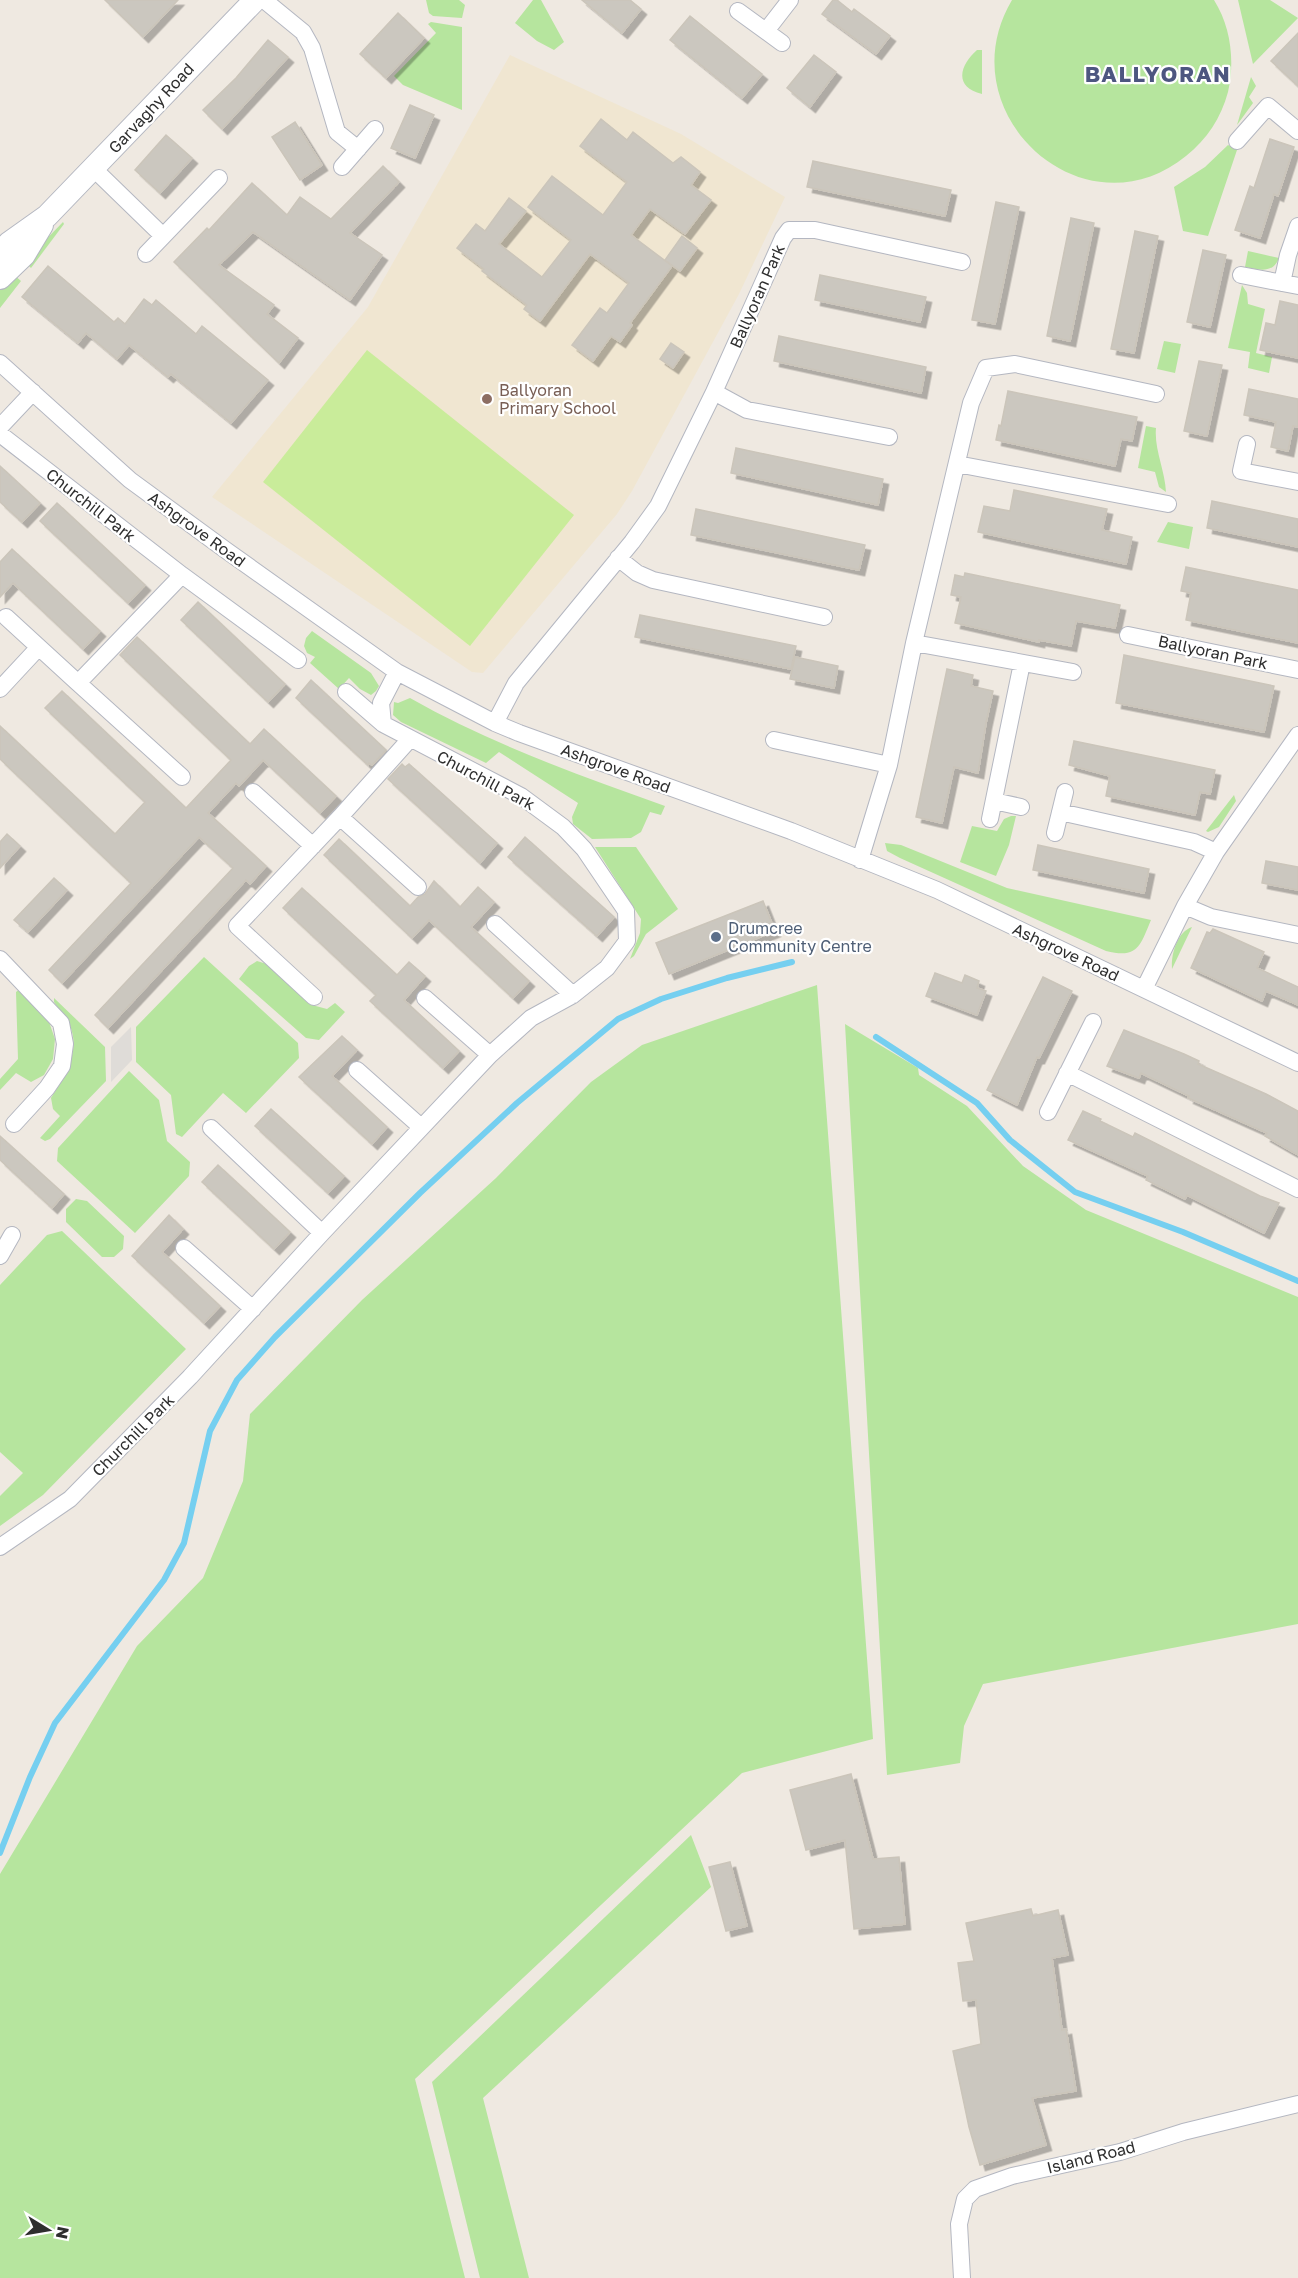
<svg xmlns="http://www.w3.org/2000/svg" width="1298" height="2278" viewBox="0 0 1298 2278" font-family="'Golos Text',sans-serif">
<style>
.education{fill:#f0e6d1}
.green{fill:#b6e59e}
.pitch{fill:#c9ec9a}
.plaza{fill:#dfdcd8}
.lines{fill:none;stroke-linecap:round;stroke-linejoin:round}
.stream{stroke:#75cff0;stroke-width:6}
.building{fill:#cbc7bf;stroke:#cbc5ba;stroke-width:1.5;filter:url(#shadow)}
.minor-casing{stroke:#b4b7c1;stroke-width:18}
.secondary-casing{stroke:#b4b7c1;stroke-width:24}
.minor{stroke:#fff;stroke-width:16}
.secondary{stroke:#fff;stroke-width:22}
.education-dot{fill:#8d6e63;stroke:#fff;stroke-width:2}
.service-dot{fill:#5c6f8a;stroke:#fff;stroke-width:2}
.labels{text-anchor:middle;stroke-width:4.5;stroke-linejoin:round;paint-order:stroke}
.street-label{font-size:16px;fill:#2e2e2e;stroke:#fff}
.education-label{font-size:16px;fill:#785e54;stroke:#fff;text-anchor:start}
.service-label{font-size:16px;fill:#4e5e75;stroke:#fff;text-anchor:start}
.district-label{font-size:22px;font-weight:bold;letter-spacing:1.5px;fill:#4d5680;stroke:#fff}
</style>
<defs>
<filter id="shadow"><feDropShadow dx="5.5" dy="5.5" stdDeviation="0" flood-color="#0004"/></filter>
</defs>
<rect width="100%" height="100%" fill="#efe9e1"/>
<!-- education -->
<path class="education" d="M510 55 681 134 785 197 739 294 632 491 617 514 483 673 472 672 212 497 368 307Z"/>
<!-- green -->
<path class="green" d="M426 0H459L465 5 462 18 433 16 429 13Z
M533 0H541L564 42 554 50 537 41 515 23Z
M1012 0H1214C1231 27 1235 61 1228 92 1221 118 1207 139 1186 156 1084 239 945 113 1012 0Z
M1238 0H1270L1298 18 1253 64Z
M431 22 462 27V110L403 85 394 76 436 33 428 24Z
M977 50H982V94C953 87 960 65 977 50Z
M1251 77 1256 86 1249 97 1253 103 1237 125Z
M1228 145 1237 150 1208 236 1183 231 1174 187 1205 167Z
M63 222 64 224 31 268 25 262 27 259Z
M1248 251 1279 258C1273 274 1259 270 1245 267Z
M13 274 21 281 0 308V288Z
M1242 285 1247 293 1248 304 1265 309 1256 353 1272 357 1269 373 1248 368 1250 352 1228 348Z
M1164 341 1181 344 1175 373 1157 369Z
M1146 426 1156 428C1154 449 1165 470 1166 492L1159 487 1155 472 1138 468Z
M1168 522 1193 527 1189 549 1157 542Z
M312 631 371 673 379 686 376 691 371 695 360 689 349 678 339 689 310 663 315 657 307 653 304 646 306 638Z
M410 698C491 744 578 775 665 806L661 815 650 812 641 832 631 838 592 839 573 824 572 817 578 803 499 752 486 763 401 722 393 715 394 702 398 703Z
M1234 795 1236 801 1219 827 1208 832 1206 831Z
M1011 816H1016L1009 845 996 876 960 862 972 826 997 831 1004 819Z
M885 843 901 845 1007 888 1151 920C1140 946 1138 959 1106 951L900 858 887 851Z
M595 847H636L678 909 646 934 634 956 630 959 640 933 641 919Z
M1192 927 1172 969C1171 954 1177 932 1192 927Z
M204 957 298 1043 299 1058 246 1113 223 1093 182 1137 176 1134 171 1095 136 1062V1027Z
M257 961 270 965 312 1005 327 1009 335 1003 345 1012 319 1040 306 1038 239 979 249 966Z
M817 985 873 1739 742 1773 415 2079 465 2278H0V1874L137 1646 203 1578 243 1481 250 1414 362 1300 496 1178 591 1082 642 1045Z
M20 989 48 1019 55 1039 53 1059 44 1075 31 1082 16 1073 0 1090V1079L18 1059 16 992Z
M54 998 105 1047 106 1081 50 1139 45 1141 40 1138 60 1116 53 1109 51 1098C64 1078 81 1051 70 1026 67 1018 59 1010 54 1002Z
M845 1024 918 1068 919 1075 967 1106 1023 1166 1086 1210 1298 1297V1624L983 1684 964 1726 960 1763 887 1775Z
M129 1071 159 1100 167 1141 190 1162 189 1176 135 1233 57 1161 58 1148Z
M76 1199 87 1201 124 1236 123 1249 114 1257H102L66 1222V1209Z
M62 1231 186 1349 43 1495 0 1526V1496L23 1473 0 1452V1285L47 1235Z
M691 1835 711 1887 483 2098 529 2278H480L432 2082Z"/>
<!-- pitch -->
<path class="pitch" d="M367 350 574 515 470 646 263 482Z"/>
<!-- plaza -->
<path class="plaza" d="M131 1027 132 1060 111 1082V1047Z"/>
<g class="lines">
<!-- stream -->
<path class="stream" d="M876 1037 977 1103 1010 1140 1075 1192 1183 1232 1298 1281
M0 1853 30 1777 55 1723 164 1580 184 1543 210 1431 237 1380 275 1337 420 1193 517 1103 618 1019 661 999 727 978 792 962"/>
</g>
<!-- building -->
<path class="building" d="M105 0H178L143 37Z
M582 0H630L641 9 622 33Z
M833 0H837L852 12 854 9 890 36 876 54 822 14Z
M398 13 424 38 386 78 360 54Z
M690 16 762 74 742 98 670 40Z
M1298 33V86L1271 61Z
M268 40 288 57 222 129 203 110 236 78Z
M814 55 836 72 810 107 787 88Z
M410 105 434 115 415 158 391 148Z
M601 119 627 140 633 132 673 163 681 157 700 172 691 185 711 200 685 234 650 209 631 235 672 266 630 323 632 325 620 342 611 336 593 361 572 345 600 308 607 313 629 283 590 254 540 321 524 309 527 305 482 271 484 269 457 248 476 224 485 231 509 198 526 211 499 244 542 277 571 240 528 207 552 176 603 215 627 182 580 146Z
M295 122 322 165 300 180 272 137Z
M166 135 192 158 160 193 135 170Z
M1270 139 1294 147 1278 196 1274 194 1260 238 1235 230 1250 186 1254 188Z
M813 161 951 190 945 216 807 187Z
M383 166 399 182 350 233 382 255 350 300 253 232 219 265 274 305 267 314 298 338 279 363 174 262 207 228 209 230 252 183 287 215 300 197 331 219Z
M996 202 1019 207 995 324 972 320Z
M1071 218 1094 223 1070 341 1047 336Z
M1135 231 1158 236 1134 353 1111 349Z
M682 236 697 248 680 271 665 260Z
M1203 250 1226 255 1210 327 1187 322Z
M48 266 114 322 118 318 125 324 144 299 152 305 156 300 196 334 202 326 268 380 231 423 171 374 168 377 129 345 117 359 86 333 78 343 22 297Z
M820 275 926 297 920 322 815 300Z
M1280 301 1298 305V358L1260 350 1266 323 1275 325Z
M779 336 926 367 921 393 774 361Z
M671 343 684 352 673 368 660 359Z
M1199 361 1222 365 1207 436 1184 431Z
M1249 389 1298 399V427L1293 426 1288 451 1271 447 1276 422 1244 415Z
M1008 391 1137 417 1132 441 1121 439 1115 466 996 440 999 425 1001 426Z
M736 448 883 479 878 505 731 473Z
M0 466 40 503 22 522 0 502Z
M1014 490 1107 509 1102 530 1132 537 1126 564 978 532 984 506 1010 511Z
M1212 501 1298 519V547L1207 528Z
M57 503 145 585 128 603 40 521Z
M696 509 865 545 859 570 691 535Z
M12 549 100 631 83 649 13 583 0 597V562Z
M1186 567 1298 590V643L1186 620 1191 593 1181 591Z
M965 573 1120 605 1115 628 1076 621 1071 646 1039 640V642L955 623 961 597 951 595 955 575 964 577Z
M198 602 285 684 268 702 181 620Z
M640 615 796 646 791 669 635 637Z
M137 637 250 744 264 729 336 796 320 813 263 760 239 786 236 783 208 813 266 866 250 884 246 880 108 1028 95 1015 233 868 199 837 62 983 49 970 131 883 0 759V726L115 834 145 802 45 708 62 691 186 808 231 760 120 655Z
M1124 655 1274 686 1264 732 1116 703Z
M795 657 838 666 834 688 790 679Z
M947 669 973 675 971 686 993 691 986 723 978 773 954 767 942 823 916 817Z
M311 680 386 750 372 765 369 763 368 765 296 698Z
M1074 741 1215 770 1210 794 1200 792 1195 815 1106 796 1110 776 1069 765Z
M402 764 405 767 409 764 497 843 480 863 388 779Z
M7 834 20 846 0 868V842Z
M525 837 614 917 597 936 508 857Z
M339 839 410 906 418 897 425 894 434 881 460 907 478 887 494 902 471 927 529 981 513 998 429 920 412 938 324 855Z
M1038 845 1149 869 1144 893 1033 870Z
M1266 861 1298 867V890L1262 883Z
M54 878 67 890 28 932 14 920Z
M302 888 397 975 409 962 425 976 404 1000 459 1051 443 1068 370 1001 376 995 283 908Z
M763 901 775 931 669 974 656 943Z
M1213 929 1264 952 1257 968 1298 987V1005L1266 991 1262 1001 1191 968 1207 932 1210 933Z
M935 973 962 983 965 975 979 981 977 988 986 991 977 1015 926 996Z
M1043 977 1072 991 1039 1058 1037 1057 1017 1105 987 1090Z
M1124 1030 1184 1054 1199 1061 1198 1064 1266 1094 1298 1111V1155L1265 1136 1267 1133 1188 1098 1189 1096 1141 1073 1139 1078 1107 1066Z
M342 1036 357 1050 332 1076 387 1127 372 1144 299 1077Z
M271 1109 344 1176 328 1193 255 1126Z
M1083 1111 1101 1119 1100 1121 1133 1137 1135 1133 1260 1196 1279 1203 1264 1233 1187 1195 1185 1199 1146 1180 1148 1176 1068 1140Z
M0 1136 64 1194 52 1208 0 1160Z
M218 1165 290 1232 274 1249 202 1182Z
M169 1215 183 1229 162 1252 220 1306 204 1323 132 1256Z
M851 1774 873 1859 899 1857 905 1924 854 1929 845 1840 806 1850 790 1790Z
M730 1862 747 1926 726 1931 709 1867Z
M1031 1909 1033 1916 1058 1910 1068 1955 1052 1958 1062 2030 1066 2029 1076 2091 1032 2098 1046 2145 980 2165 969 2127 953 2051 981 2044 976 2000 963 2001 958 1963 974 1961 966 1923Z"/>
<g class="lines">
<defs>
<path id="minor" d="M264 0 303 32 312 48 337 132 358 149
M738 11 782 43
M766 31 790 0
M1237 141 1268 106 1298 131
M342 167 375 129
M94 169 163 236
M146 254 219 178
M1241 275 1298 286
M1282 283 1288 255 1298 226
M0 363 130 480 227 551 397 672 495 723 519 733 791 831 937 890 1298 1063
M714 392 747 410 889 437
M0 427 33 392
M0 434 182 575 298 660
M1247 444 1241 471 1298 482
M957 464 1168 504
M618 558 637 573 653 580 824 617
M6 617 78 683 182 575
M1128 635 1298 670
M914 643 1073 672
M78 683 182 777
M0 689 39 647
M346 692 383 724
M495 723 516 683 632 542 658 506 714 392 783 238 789 230H815L962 262
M774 740 889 765
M253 792 313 846
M994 801 1021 807
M1060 812 1194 842 1216 852
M340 817 418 887
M990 819 1022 663
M1055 833 1065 792
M860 860 889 765 914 643 971 403 986 368 1015 364 1156 394
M1185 906 1211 917 1298 935
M495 924 573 995
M0 959 61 1023 65 1044 62 1066 47 1088 14 1124
M1144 989 1185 906 1216 852 1298 735
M314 997 237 926 340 817 410 739
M425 998 490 1055
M357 1070 421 1127
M1067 1073 1298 1189
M1048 1112 1093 1022
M211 1128 322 1233
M184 1248 253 1309
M0 1256 12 1235
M0 1547 70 1499 190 1377 322 1233 490 1055 531 1018 573 995 607 968 627 941 626 911 584 849 563 827 521 796 383 724 381 703 397 672
M962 2278 959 2224 965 2199 975 2189 1012 2176 1120 2152 1183 2132 1298 2104"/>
<path id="secondary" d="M0 253 9 243 47 216 255 0
M0 278 24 255 42 225"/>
</defs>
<!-- minor casing -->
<use href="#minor" class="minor-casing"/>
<!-- secondary casing -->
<use href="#secondary" class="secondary-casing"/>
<!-- minor -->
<use href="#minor" class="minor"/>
<!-- secondary -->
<use href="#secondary" class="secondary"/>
</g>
<!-- markers -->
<circle class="education-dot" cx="487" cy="399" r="6"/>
<circle class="service-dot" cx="716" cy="937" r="6"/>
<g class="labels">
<!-- street labels -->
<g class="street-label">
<text transform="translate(151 108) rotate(-47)" y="6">Garvaghy Road</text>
<text transform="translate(757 296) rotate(-66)" y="6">Ballyoran Park</text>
<text transform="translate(91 505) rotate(38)" y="6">Churchill Park</text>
<text transform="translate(197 529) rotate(36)" y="6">Ashgrove Road</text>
<text transform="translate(1213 652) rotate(12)" y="6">Ballyoran Park</text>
<text transform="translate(616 768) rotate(20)" y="6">Ashgrove Road</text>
<text transform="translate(486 780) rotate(28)" y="6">Churchill Park</text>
<text transform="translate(1066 952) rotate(25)" y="6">Ashgrove Road</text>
<text transform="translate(133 1435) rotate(-45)" y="6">Churchill Park</text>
<text transform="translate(1091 2157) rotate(-14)" y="6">Island Road</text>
</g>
<!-- education labels -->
<g class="education-label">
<text x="499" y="396">Ballyoran<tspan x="499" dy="18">Primary School</tspan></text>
</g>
<!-- service labels -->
<g class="service-label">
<text x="728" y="934">Drumcree<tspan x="728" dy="18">Community Centre</tspan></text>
</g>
<!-- district labels -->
<g class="district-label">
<text x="1158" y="82">BALLYORAN</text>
</g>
</g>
<!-- north arrow -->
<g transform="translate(48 2230) rotate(101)" stroke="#ffffff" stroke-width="4.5" paint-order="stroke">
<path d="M0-4.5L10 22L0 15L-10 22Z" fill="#2e2e2e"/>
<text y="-9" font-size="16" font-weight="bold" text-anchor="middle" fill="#2e2e2e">N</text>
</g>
</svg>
